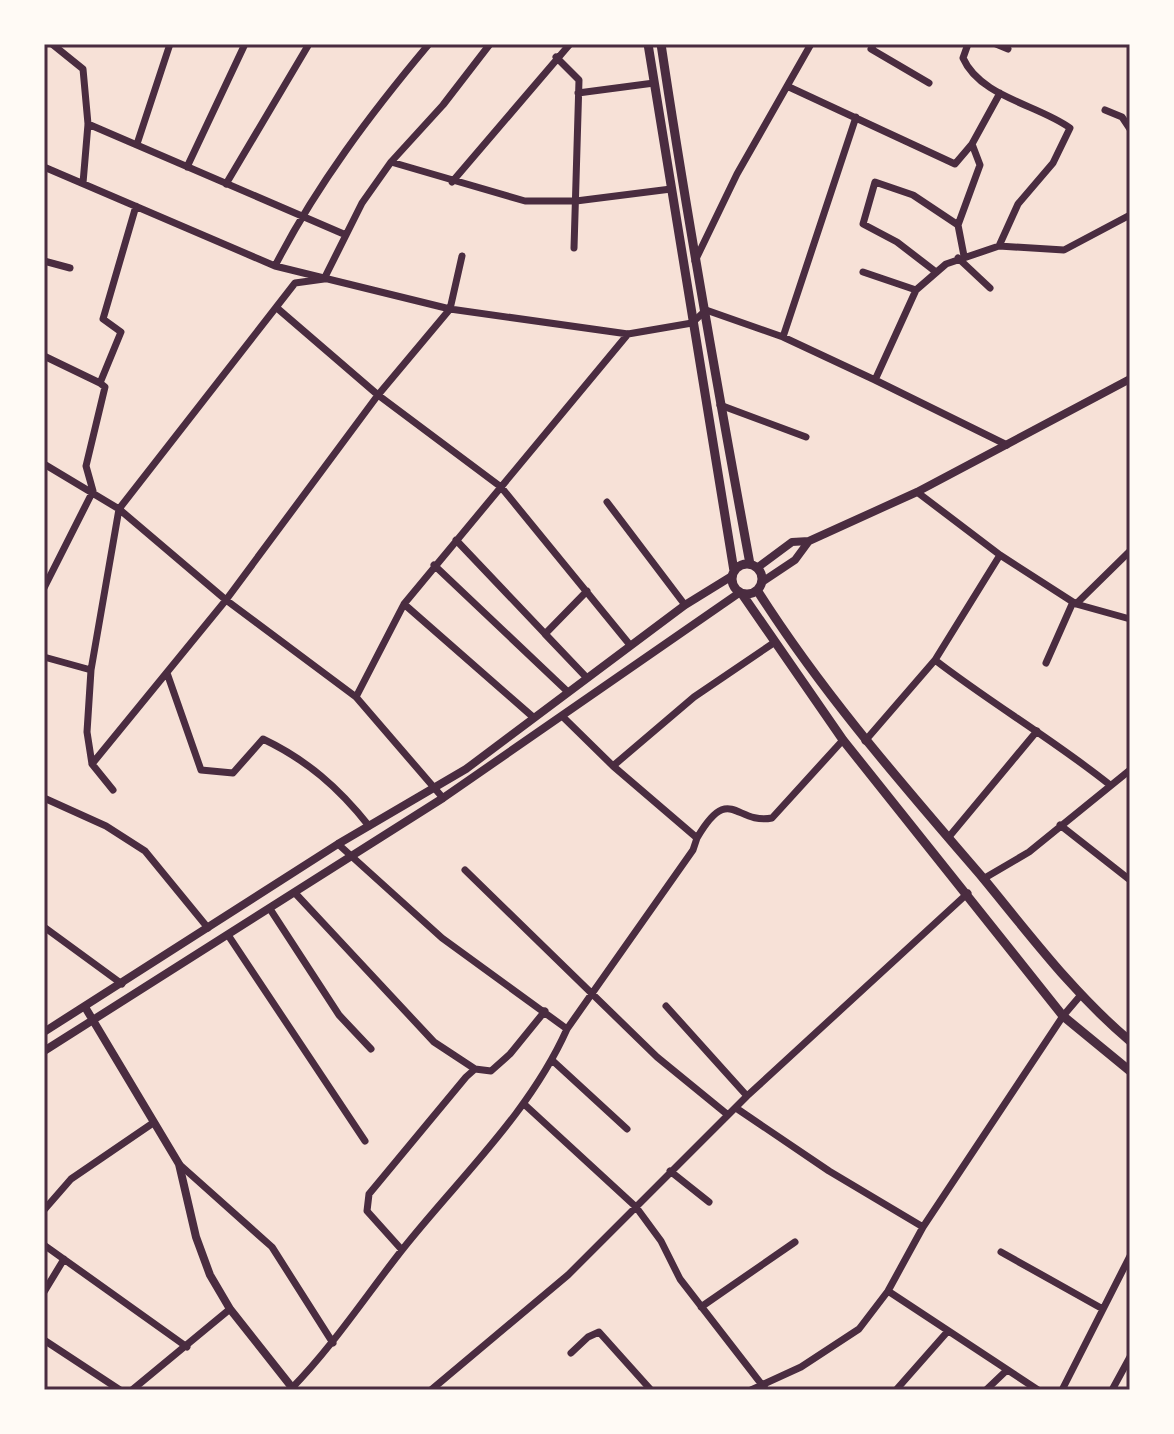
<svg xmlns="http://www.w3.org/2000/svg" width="1174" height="1434" viewBox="0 0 1174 1434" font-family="'Asap Condensed',sans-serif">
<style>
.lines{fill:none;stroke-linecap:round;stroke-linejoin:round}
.minor{stroke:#4a2c40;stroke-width:7}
.tertiary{stroke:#4a2c40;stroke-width:8}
.secondary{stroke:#4a2c40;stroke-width:9}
.neatline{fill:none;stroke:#4a2c40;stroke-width:3}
</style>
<rect width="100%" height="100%" fill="#f7e1d7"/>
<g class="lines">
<!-- minor -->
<path class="minor" d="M52 44 83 69 88 124 83 183
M874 44 871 49 929 83
M968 44 963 58C980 97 1039 105 1070 128L1053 163 1018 204 999 246
M996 44 1008 49
M556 57 579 80 574 248
M789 87 955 164 972 144 1000 93
M578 93 654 83
M1105 110 1122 117 1130 129
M88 124 346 235
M137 144 170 44
M391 162 525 201H576L671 189
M44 167 275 266 450 309 628 334 692 323 706 310 783 337 875 380
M187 167 245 44
M452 182 570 44
M226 184 309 44
M958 225 980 165 972 144
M958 258 990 288
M44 261 70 268
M695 261 737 174 811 44
M275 266C316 186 371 113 429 44
M863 272 916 290
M936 272 897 242 863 224 875 182 913 195 958 225 964 256
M277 308 378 395 501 487 630 645
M783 337 856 117
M44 356 100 383
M720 405 806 437
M1007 445 875 380 916 290 946 264 999 246 1064 250 1130 215
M44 464 119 509 226 600 356 697 443 798
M917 492 1000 555 1076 604 1130 551
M607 502 685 605
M456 540 587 678 545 634 587 591
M434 565 568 692
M44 588 93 491 86 466 105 387 100 383 121 332 103 319 136 206
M404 604 533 717
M1076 604 1130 619
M44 657 91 670
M935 660 1000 555
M1046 663 1073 602
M167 673 201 770 233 773 263 739C307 760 339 788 369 826
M356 697 404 604 628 334
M865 741 935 660C992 704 1054 740 1110 785
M92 764 226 600 378 395 450 309 462 256
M613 766 694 697 775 642
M113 790 92 764 87 732 91 670 119 509 295 283 324 279 362 203 391 162 443 105 490 44
M44 798 106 826 145 851 208 928
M1060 825 1130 880
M697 838C730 782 735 825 772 818L843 740
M948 838 1037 731
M338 844 442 938 567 1029
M465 870 657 1057 728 1115
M983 879 1029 852 1130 770
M295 893 434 1042 475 1069
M270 909 339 1015 371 1049
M44 927 122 984
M228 935 365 1141
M666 1006 747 1096
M553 1061 627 1129
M524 1104 636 1207 661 1241 680 1279 766 1390
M736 1108 829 1171 923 1227
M179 1164 272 1247 333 1343
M670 1171 709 1202
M44 1210 71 1179 153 1123
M44 1245 187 1347
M402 1250 367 1211 369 1194 466 1077 475 1069 491 1071 510 1054 545 1011
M1001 1252 1101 1308
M888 1291 1038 1390
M44 1292 64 1259
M701 1307 795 1242
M44 1340 120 1390
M571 1353 588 1337 599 1332 651 1390
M291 1389C333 1346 365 1297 402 1250 459 1178 529 1114 567 1029L693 850 697 838 613 766 562 716
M132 1390 230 1309
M431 1390 568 1275 747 1096 968 893
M751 1390 801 1367 859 1329 888 1291 923 1227 1063 1016 1080 996
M896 1390 948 1331
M986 1390 1007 1370
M1062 1390 1130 1256
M1112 1390 1130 1357"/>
<!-- tertiary -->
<path class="tertiary" d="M757 568 792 542 809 541 917 492 1130 379
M762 582 795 560 809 541
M85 1007 179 1164 196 1237 210 1275 230 1309 294 1390
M44 1032 338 844 466 769 685 605 732 576
M44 1051 443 798 739 593"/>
<!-- secondary -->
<path class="secondary" d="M648 44 734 571
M661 44C687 218 718 391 750 564
M732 579a15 15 0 1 1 30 0a15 15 0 1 1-30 0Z
M757 590C823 694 903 785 983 878 1030 935 1073 993 1130 1041
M742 594 843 740 1063 1016 1130 1071"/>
</g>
<!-- border -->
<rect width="1174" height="1434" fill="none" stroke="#fffaf5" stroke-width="92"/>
<rect x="46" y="46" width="1082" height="1342" class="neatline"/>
</svg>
